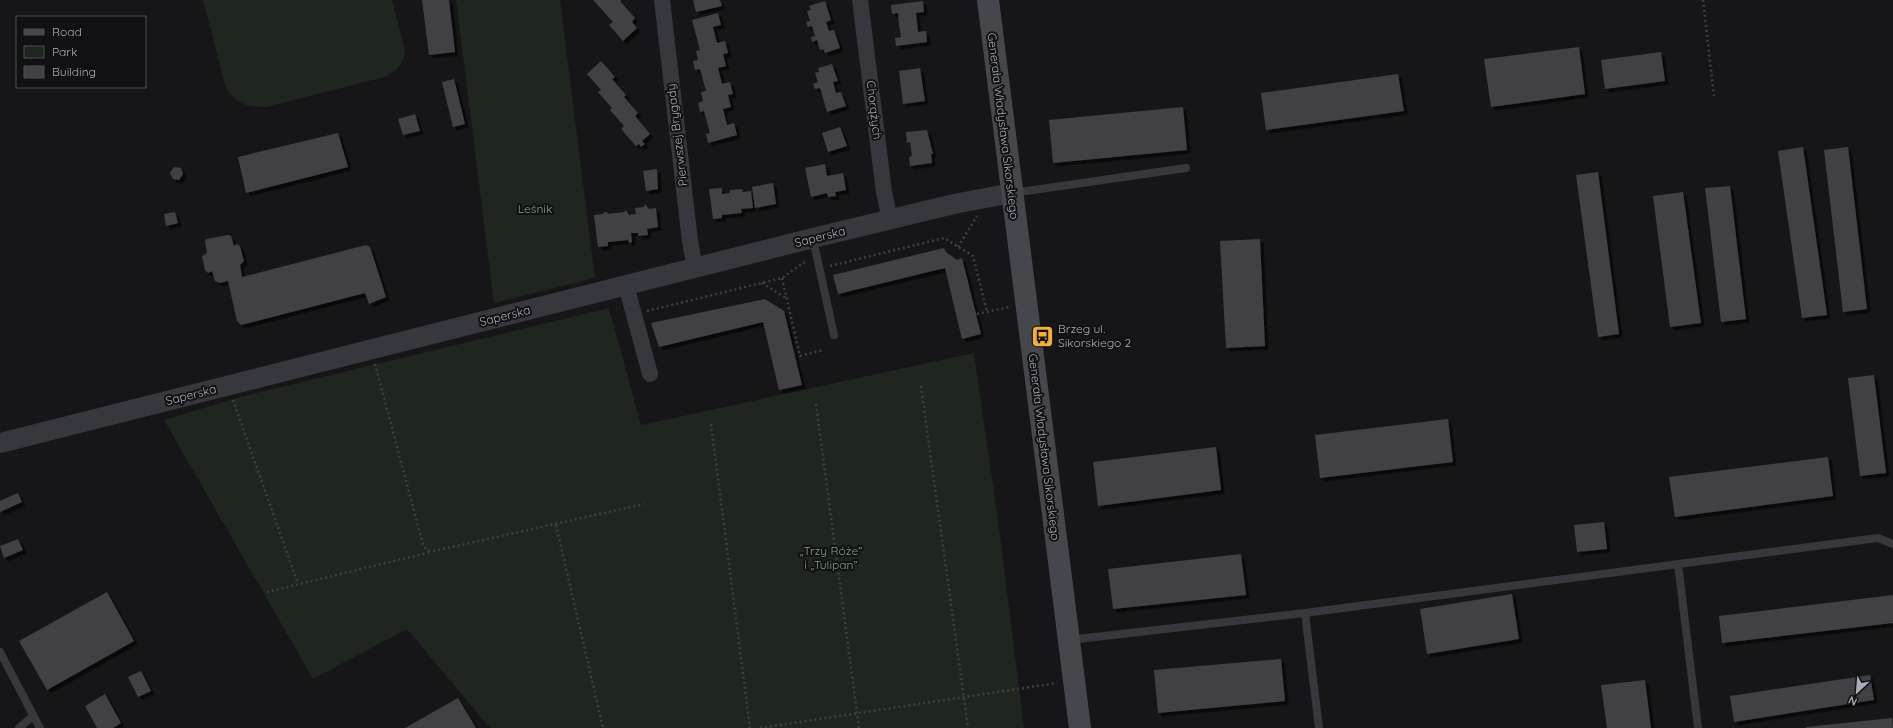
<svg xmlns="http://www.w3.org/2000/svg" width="1893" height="728" viewBox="0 0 1893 728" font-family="Quicksand,sans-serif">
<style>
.green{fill:#1e261f}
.building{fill:#404145;filter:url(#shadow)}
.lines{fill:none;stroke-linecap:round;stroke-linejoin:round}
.path{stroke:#3d3f44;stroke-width:2.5;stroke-dasharray:2 3;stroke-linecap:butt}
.service{stroke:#37383d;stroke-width:8}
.minor{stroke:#37383d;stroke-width:16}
.tertiary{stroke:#37383d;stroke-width:20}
.secondary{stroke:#45474d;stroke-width:22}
.labels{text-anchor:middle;stroke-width:4;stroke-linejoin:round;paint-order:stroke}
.street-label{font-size:12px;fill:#a8adb8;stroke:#111113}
.park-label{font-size:12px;fill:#7fa381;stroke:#111113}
.poi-label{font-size:12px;fill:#a8adb8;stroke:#111113;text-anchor:start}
</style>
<defs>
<filter id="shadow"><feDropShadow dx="3.5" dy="3.5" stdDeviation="0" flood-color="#0009"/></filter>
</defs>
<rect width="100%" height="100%" fill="#161618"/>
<!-- green -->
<path class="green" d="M203 0H392L405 50 403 61 396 70 388 76 267 107C247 107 238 105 226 89Z
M456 0H560L595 278 494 303Z
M609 308 641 425 974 353 998 520 1024 728H490L407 629 313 679 164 420 240 397Z"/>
<!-- building -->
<path class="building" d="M422 0H449L455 52 429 55Z
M593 0H622L620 1 635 18 632 22 637 28 623 41 609 25 613 22Z
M693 0H720L722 6 696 12Z
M825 1 831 20 826 22 829 31 834 30 840 48 825 53 823 49 820 50 817 40 812 42 811 37 815 36 812 26 808 27 806 22 810 21 807 11 811 10 809 6Z
M923 1 924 12 916 13 918 32 926 31 927 42 896 46 895 38 901 37 899 25 898 13 892 14 891 5Z
M718 13 721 25 713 27 717 43 725 41 728 53 723 54 726 66 718 68 722 84 730 82 733 94 728 95 731 107 723 109 727 125 734 123 737 135 708 143 706 134 710 133 704 111 700 112 698 103 703 101 701 92 706 91 700 69 695 70 693 61 698 60 696 51 700 50 692 20Z
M1579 47 1585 94 1491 107 1484 59Z
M1661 52 1665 81 1605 89 1601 60Z
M601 61 615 77 612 79 626 95 624 97 638 113 635 116 650 134 642 141 645 144 641 147 639 144 636 146 621 129 624 126 610 110 612 108 598 92 601 90 587 74Z
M832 64 838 81 833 82 836 93 841 92 846 106 827 112 820 88 815 89 813 84 818 82 815 73 819 72 818 68Z
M920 68 925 101 903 104 899 71Z
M1398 74 1404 111 1266 130 1261 93Z
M454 79 465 124 453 127 442 82Z
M1183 107 1187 150 1053 163 1049 120Z
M415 114 420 131 403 135 398 119Z
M840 127 847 146 828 152 822 133Z
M927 130 933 154H931L932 163 910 166 909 157 912 156 910 142 907 143 906 132Z
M338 133 348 167 246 193 238 157Z
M1803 147 1827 315 1802 318 1778 151Z
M1848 147 1867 309 1843 312 1824 150Z
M825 164 827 176 843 173 846 190 835 192 836 196 828 197 827 193 811 197 805 168Z
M174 167 181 168 183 174 179 180 173 179 170 173Z
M657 169 658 189 646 191 643 171Z
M1598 172 1619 334 1598 337 1576 175Z
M773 183 776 204 755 208 752 187Z
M1730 186 1746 319 1721 322 1705 188Z
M722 188V194L730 193V190L742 189 743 192 751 191 753 208 741 209 742 213 722 215V218L713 219 709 189Z
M1683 192 1701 323 1670 327 1653 196Z
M645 204 649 209 656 208 658 227 647 229 648 235 638 236V233H631L632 242 629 243 628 240 619 241 608 242V246L598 247 594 215 603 214 604 212H607L608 214 624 212 626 210 629 215 636 214 635 208 644 207Z
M175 212 178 223 166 226 164 214Z
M228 235 231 236 234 246 237 244 240 246 244 261 240 265 242 277 366 245 370 247 386 297 369 304 365 293 241 325 237 321 228 281 220 283 215 281 212 271 208 273 205 270 202 256 207 253 205 242 206 239Z
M1260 239 1265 346 1226 348 1220 241Z
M944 248 946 252 957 260 962 258 981 334 962 339 945 268 838 294 833 275Z
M765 299 784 311 802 385 779 390 763 322 659 347 651 323Z
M1874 375 1886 473 1860 476 1848 378Z
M1448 419 1453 462 1320 478 1315 435Z
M1216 447 1221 490 1098 506 1093 462Z
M1828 457 1833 496 1675 517 1669 477Z
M18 493 22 502 0 512V501Z
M1604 522 1607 549 1577 552 1574 525Z
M18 539 23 550 4 558 0 546Z
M1241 554 1246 595 1113 609 1108 569Z
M107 592 134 641 47 690 19 641Z
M1512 594 1519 639 1427 654 1420 609Z
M1893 595V623L1722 643 1719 616Z
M1281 659 1285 701 1158 713 1154 670Z
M141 671 151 691 138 697 128 677Z
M1870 675 1874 700 1734 722 1730 696Z
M1645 680 1651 728H1607L1601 685Z
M105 694 121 723 113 728H97L85 706Z
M458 698 476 728H405Z
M1892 718 1893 728H1806V727Z"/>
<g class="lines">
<!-- path -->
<path class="path" d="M1703 0 1714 96
M958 247 977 216
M830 266 944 238 973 256 987 312
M782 278 800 356 823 350
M762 283 786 298
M647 311 782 278 803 263 807 262
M977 314 1010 307
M375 364 423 545 427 550 434 551 644 504
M921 386 968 728
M233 400 298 584
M816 404 859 728
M711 424 750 728
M556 525 603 728
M267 592 431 552
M760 728 1057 683"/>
<!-- service -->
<path class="service" d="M1013 193 1186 168
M813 239 834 335
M1678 564 1698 728
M1305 613 1319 728
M1069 640 1305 613 1878 538 1893 544
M0 652 40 728
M19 728 33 716"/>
<!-- minor -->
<path class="minor" d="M662 0 690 241 695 269
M860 0 884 192 890 220
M626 285 650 374"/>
<!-- tertiary -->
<path class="tertiary" d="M0 443 813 238 954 204 1012 193"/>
<!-- secondary -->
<path class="secondary" d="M988 0 1080 728"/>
</g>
<!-- icons -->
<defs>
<symbol id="bus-square" viewBox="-11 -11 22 22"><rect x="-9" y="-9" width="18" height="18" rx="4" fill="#f2b134" stroke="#111113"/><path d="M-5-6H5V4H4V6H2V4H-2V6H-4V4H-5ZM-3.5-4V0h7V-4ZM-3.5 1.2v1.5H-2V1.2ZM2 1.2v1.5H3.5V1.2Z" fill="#111"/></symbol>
</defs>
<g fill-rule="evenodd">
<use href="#bus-square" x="1030" y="324" width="25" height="25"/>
</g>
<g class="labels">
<!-- street labels -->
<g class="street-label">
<text transform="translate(874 110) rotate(83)" y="4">Chorążych</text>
<text transform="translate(1003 126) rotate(83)" y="4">Generała Władysława Sikorskiego</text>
<text transform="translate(677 135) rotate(-97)" y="4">Pierwszej Brygady</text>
<text transform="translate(820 237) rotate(-14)" y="4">Saperska</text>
<text transform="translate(505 316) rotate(-14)" y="4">Saperska</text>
<text transform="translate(191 395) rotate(-14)" y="4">Saperska</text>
<text transform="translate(1044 447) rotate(83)" y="4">Generała Władysława Sikorskiego</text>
</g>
<!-- park labels -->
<g class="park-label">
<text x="535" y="213">Leśnik</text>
<text x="831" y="555">„Trzy Róże”<tspan x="831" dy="14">i „Tulipan”</tspan></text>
</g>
<!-- poi labels -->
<g class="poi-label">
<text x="1058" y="333">Brzeg ul.<tspan x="1058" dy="14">Sikorskiego 2</tspan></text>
</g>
</g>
<!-- legend -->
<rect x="16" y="16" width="130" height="72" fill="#111113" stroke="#4d4f55"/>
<rect x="24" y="29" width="20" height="6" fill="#45474d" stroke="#4d4f55"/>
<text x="52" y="36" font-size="12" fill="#a8adb8">Road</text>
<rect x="24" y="46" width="20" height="12" fill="#1e261f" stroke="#4d4f55"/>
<text x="52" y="56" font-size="12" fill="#a8adb8">Park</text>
<rect x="24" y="66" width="20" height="12" fill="#404145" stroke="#4d4f55"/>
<text x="52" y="76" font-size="12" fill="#a8adb8">Building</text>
<!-- north arrow -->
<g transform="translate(1857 692) rotate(206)" stroke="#111113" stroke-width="3" paint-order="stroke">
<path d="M0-3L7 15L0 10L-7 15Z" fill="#a8adb8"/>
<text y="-6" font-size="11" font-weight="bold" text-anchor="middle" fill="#a8adb8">N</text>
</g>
</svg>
